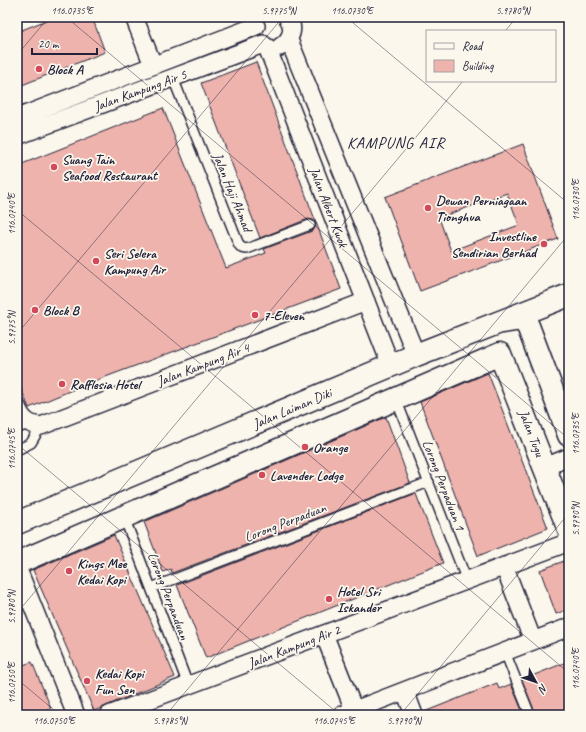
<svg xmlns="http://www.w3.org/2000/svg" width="586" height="732" viewBox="0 0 586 732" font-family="Caveat,sans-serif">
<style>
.building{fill:#eeb3ac;stroke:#22223b;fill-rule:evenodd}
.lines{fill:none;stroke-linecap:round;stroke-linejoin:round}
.lane-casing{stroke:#22223b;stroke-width:12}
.street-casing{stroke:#22223b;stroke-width:20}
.secondary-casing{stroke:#22223b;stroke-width:25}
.lane{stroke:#fbf7ec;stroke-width:9}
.street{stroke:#fbf7ec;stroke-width:17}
.secondary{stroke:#fbf7ec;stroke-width:22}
.ticks{fill:none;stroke:#22223b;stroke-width:1;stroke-opacity:0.45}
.poi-dot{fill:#d1495b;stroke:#fbf7ec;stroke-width:1.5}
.labels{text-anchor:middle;stroke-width:3.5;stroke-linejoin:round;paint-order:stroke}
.poi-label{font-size:14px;font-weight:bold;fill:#22223b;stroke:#fbf7ec;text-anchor:start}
.street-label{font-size:14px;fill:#22223b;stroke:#fbf7ec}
.quarter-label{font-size:16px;letter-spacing:1px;fill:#22223b;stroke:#fbf7ec}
.neatline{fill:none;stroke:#22223b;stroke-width:1.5}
.ticks-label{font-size:10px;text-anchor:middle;fill:#22223b}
</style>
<rect width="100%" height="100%" fill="#fbf7ec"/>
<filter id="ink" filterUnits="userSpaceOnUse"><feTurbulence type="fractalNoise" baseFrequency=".025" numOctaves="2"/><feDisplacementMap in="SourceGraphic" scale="8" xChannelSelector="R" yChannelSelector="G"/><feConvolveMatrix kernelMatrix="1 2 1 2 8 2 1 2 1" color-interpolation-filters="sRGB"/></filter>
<g filter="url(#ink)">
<!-- building -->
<path class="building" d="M54 17H92L105 52 17 87V32Z
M256 62 341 289 84 385 29 408 17 379V166L163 108 226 268 266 253 264 249 312 231 315 228 316 223 313 220 308 219 260 238 201 83Z
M523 144 558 239 420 291 385 197ZM507 193 519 225 451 251 439 218Z
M488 373 548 528 478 556 420 402Z
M386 417 410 483 172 573 171 569 163 572 144 522Z
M414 494H416L443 563 206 658 177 585Z
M114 535 175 677 94 711 33 570Z
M564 561 569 573V609L556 614 540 570Z
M569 661V715H536L522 680Z
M32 662 51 708 31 715H17V667Z
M497 683 499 689 511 684 524 715H424V712Z"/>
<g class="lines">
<defs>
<path id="lane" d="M173 78 239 245 242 248 247 249 310 225
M396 399 467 581
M17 428 30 424
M17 450 31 443 41 426
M124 517 188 685
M151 588 429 482
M17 606 30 600
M505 652 530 715"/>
<path id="street" d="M134 17 153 65
M289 40 416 355
M267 47 391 366
M280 47C291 40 296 28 287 17
M17 118 256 26
M17 136 263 44
M17 407C22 419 28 425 41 426L366 301
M545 467 569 457
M504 566 533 641
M17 567 76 715
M324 634 354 710
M405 691 414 715
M109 715 569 542
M342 715 569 627"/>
<path id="secondary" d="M503 322 521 319 528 326 569 435
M17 523 416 355 569 295
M17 563 500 354 569 530"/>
</defs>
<!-- lane casing -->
<use href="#lane" class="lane-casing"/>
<!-- street casing -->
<use href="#street" class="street-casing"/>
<!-- secondary casing -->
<use href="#secondary" class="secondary-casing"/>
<!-- lane -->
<use href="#lane" class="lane"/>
<!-- street -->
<use href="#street" class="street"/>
<!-- secondary -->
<use href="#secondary" class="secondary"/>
</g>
</g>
<!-- ticks -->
<path class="ticks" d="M66 17 569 439M346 17 569 204M505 31 517 17M17 55 49 17M17 210 569 673M17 334 283 17M17 444 340 715M17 613 463 81M17 679 60 715M166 715 569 234M400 715 569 513"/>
<!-- markers -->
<g class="poi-dot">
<circle cx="39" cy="69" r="4"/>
<circle cx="54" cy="167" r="4"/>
<circle cx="428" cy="208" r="4"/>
<circle cx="544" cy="244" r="4"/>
<circle cx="96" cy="261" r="4"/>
<circle cx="35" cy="310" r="4"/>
<circle cx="255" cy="315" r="4"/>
<circle cx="62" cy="384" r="4"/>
<circle cx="305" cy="447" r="4"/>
<circle cx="262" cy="475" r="4"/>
<circle cx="69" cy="571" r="4"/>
<circle cx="329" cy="599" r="4"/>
<circle cx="87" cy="681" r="4"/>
</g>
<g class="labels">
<!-- poi labels -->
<g class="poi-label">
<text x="47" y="74">Block A</text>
<text x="62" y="164">Suang Tain<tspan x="62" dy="16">Seafood Restaurant</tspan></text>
<text x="436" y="205">Dewan Perniagaan<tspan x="436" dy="16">Tionghua</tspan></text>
<text x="536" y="241" text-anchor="end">Investline<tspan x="536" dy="16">Sendirian Berhad</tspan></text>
<text x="104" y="258">Seri Selera<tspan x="104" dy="16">Kampung Air</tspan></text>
<text x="43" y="315">Block B</text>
<text x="263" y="320">7-Eleven</text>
<text x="70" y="389">Rafflesia Hotel</text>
<text x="313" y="452">Orange</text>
<text x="270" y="480">Lavender Lodge</text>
<text x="77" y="568">Kings Mee<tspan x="77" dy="16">Kedai Kopi</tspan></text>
<text x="337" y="596">Hotel Sri<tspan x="337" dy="16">Iskander</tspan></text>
<text x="95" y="678">Kedai Kopi<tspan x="95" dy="16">Fun Sen</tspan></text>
</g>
<!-- street labels -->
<g class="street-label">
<text transform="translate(140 90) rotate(-20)" y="5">Jalan Kampung Air 5</text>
<text transform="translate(233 192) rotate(68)" y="5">Jalan Haji Ahmad</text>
<text transform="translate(329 207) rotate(69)" y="5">Jalan Albert Kwok</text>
<text transform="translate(203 364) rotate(-21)" y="5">Jalan Kampung Air 4</text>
<text transform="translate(292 408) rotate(-23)" y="5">Jalan Laiman Diki</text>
<text transform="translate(532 433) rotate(69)" y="5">Jalan Tugu</text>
<text transform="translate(444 485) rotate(69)" y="5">Lorong Perpaduan 1</text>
<text transform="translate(285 522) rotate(-21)" y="5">Lorong Perpaduan</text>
<text transform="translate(169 596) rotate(69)" y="5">Lorong Perpanduan</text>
<text transform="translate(294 646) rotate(-21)" y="5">Jalan Kampung Air 2</text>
</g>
<!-- quarter labels -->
<g class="quarter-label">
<text x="396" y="148">KAMPUNG AIR</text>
</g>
</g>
<!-- margin -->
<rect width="586" height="732" fill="none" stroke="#fbf7ec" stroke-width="44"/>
<!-- legend -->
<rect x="426" y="30" width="130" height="52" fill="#fbf7ec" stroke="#a4a2a5"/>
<rect x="434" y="43" width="20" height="6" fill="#fbf7ec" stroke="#a4a2a5"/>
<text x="462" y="50" font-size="12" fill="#22223b">Road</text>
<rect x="434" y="60" width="20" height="12" fill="#eeb3ac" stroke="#a4a2a5"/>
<text x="462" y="70" font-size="12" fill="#22223b">Building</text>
<!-- north arrow -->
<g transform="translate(536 682) rotate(130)" stroke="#fbf7ec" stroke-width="3" paint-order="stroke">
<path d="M0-3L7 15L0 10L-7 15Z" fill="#22223b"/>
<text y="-6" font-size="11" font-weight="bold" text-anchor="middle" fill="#22223b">N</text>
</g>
<!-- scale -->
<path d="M32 48v6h65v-6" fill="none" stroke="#22223b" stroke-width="2"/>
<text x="38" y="48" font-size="12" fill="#22223b" stroke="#fbf7ec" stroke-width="3" paint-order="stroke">20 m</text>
<rect x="22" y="22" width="542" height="688" class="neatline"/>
<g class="ticks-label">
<text x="72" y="14">116.0735°E</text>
<text x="279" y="14">5.9775°N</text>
<text x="352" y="14">116.0730°E</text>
<text x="513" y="14">5.9780°N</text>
<text transform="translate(575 200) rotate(-90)" y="4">116.0730°E</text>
<text transform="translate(11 214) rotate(-90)" y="4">116.0740°E</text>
<text transform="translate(11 328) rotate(-90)" y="4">5.9775°N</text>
<text transform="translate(575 434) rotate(-90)" y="4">116.0735°E</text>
<text transform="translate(11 449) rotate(-90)" y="4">116.0745°E</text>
<text transform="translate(575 519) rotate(-90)" y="4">5.9790°N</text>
<text transform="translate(11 607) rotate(-90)" y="4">5.9780°N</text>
<text transform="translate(575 669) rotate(-90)" y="4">116.0740°E</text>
<text transform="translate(11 683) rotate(-90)" y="4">116.0750°E</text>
<text x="54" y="724">116.0750°E</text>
<text x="170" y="724">5.9785°N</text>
<text x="334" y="724">116.0745°E</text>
<text x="404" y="724">5.9790°N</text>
</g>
</svg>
